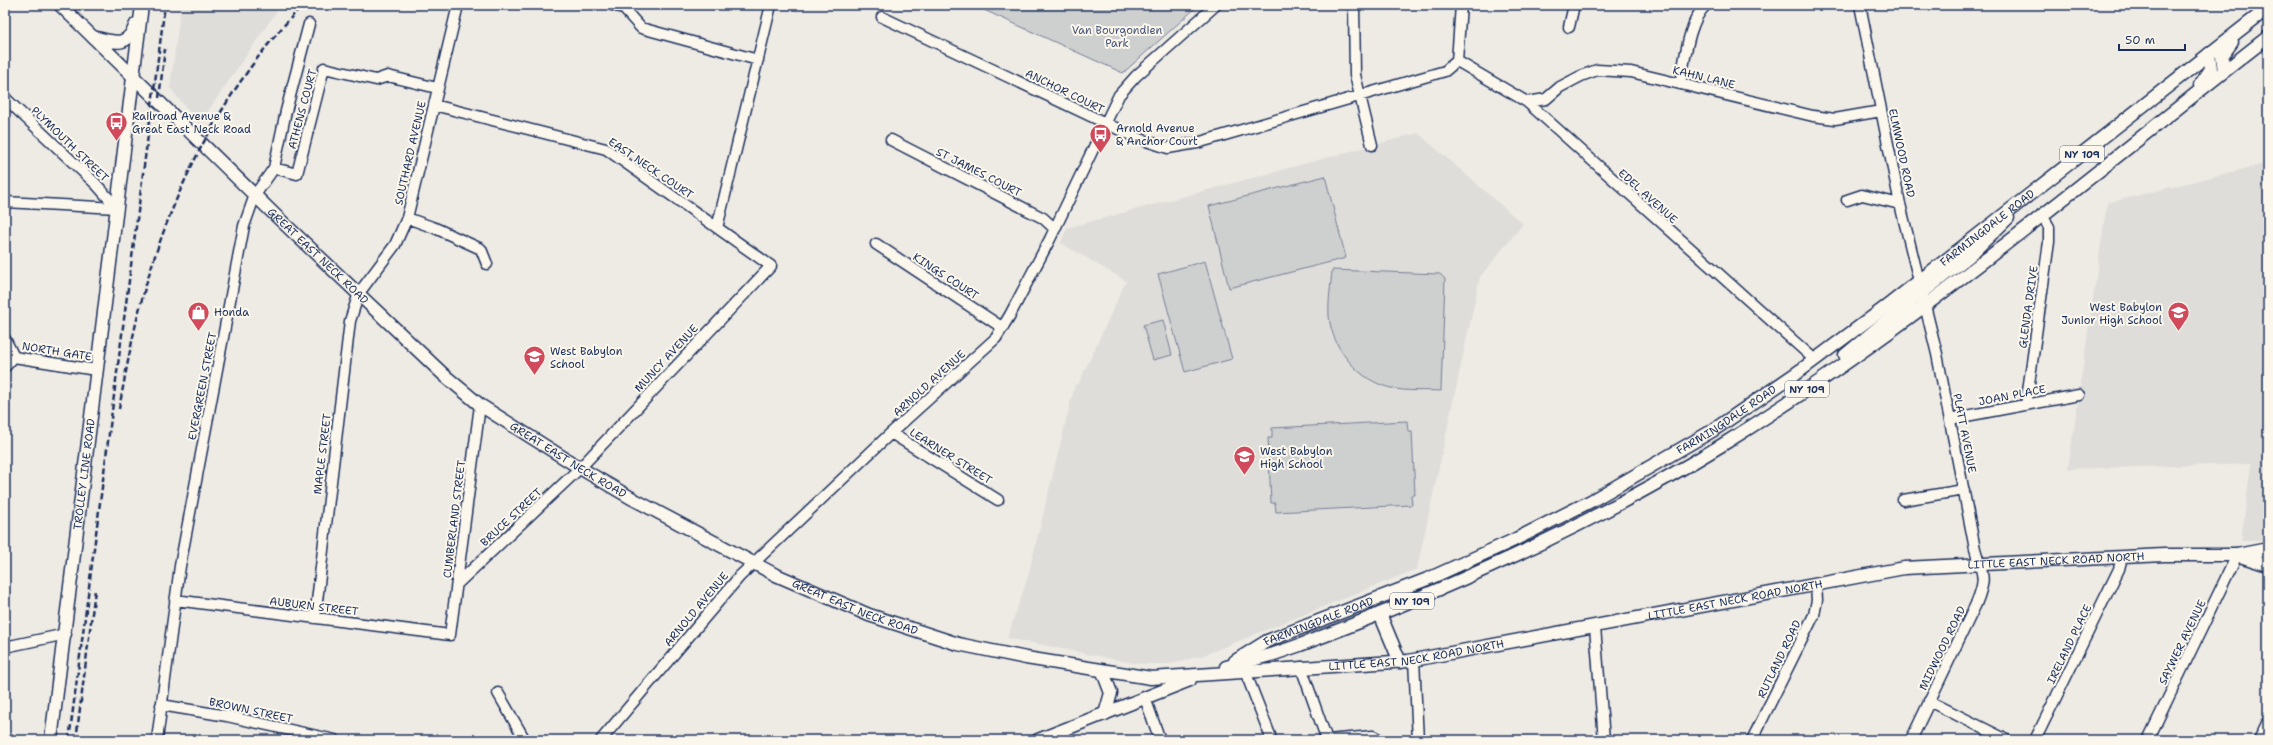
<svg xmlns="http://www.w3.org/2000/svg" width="2273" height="745" viewBox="0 0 2273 745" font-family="'Shantell Sans',sans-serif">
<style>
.built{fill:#deddda}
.green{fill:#cecfcf;stroke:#747f96}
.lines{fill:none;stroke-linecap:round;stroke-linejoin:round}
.minor-casing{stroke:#1b2f5e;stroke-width:13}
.major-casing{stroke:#1b2f5e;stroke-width:15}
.minor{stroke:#fbf7ec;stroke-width:10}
.major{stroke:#fbf7ec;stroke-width:12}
.rail{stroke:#1b2f5e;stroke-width:2.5;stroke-dasharray:6 3;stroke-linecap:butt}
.labels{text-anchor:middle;stroke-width:4;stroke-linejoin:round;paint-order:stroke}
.shield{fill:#fbf7ec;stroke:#5e6b89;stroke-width:1}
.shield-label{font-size:10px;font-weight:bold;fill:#1b2f5e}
.park-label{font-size:11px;fill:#48577a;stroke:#fbf7ec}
.street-label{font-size:11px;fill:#1b2f5e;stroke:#fbf7ec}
.poi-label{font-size:11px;fill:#1b2f5e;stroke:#fbf7ec;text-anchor:start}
</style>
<rect width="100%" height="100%" fill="#eeebe4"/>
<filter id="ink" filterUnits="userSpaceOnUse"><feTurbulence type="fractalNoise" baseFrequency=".025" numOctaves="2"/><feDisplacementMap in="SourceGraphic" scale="8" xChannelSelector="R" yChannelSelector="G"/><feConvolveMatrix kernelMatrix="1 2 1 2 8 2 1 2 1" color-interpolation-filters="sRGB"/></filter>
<g filter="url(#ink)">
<!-- built -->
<path class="built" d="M181 5H281L199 124 170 88Z
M1418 133 1523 224 1480 277 1417 569 1204 655 1171 664H1144L1128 662 1007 638 1027 580 1075 384 1078 385 1126 281 1061 243 1067 228Z
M2268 163V541H2241L2251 464 2068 469 2107 203Z"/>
<!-- green -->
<path class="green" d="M973 5H1199L1123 73Z
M1325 176 1346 258 1229 288 1209 206Z
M1205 261 1232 359 1185 372 1158 274Z
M1332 270 1440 274 1445 279 1441 391C1425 390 1407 392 1391 388 1359 381 1332 349 1329 316 1328 301 1331 285 1332 270Z
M1163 320 1172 355 1153 360 1143 325Z
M1407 421 1408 431H1412L1415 495H1411L1412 505 1276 512 1275 503H1271L1268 438H1272V428Z"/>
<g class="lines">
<defs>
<path id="minor" d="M612 5 623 8 641 28 758 60
M1354 5 1355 75 1372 145
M1860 5 1900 204 1937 354 1975 549C1983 576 1987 577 1976 604L1911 740
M882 17 1137 138 1168 148 1197 143 1445 71 1457 61
M1569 27 1574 5
M1457 61 1527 102 1815 360
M1457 61 1461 5
M1680 84C1685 61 1688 21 1706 5
M5 98 96 184 117 208
M1527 102 1546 99 1560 87 1581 76 1597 70 1631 72 1813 116 1835 119 1881 111
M434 105 606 149 771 266 580 468 458 583
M891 140 1043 218 1055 229
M274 168 297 174 324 68 376 80 388 76 437 88
M1847 200 1862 195 1900 204
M5 202 117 208
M407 218 435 228 481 249 487 264
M717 228 771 5
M876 244 1003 328
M5 339 14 357
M14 357 96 370
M5 367 14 357
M2026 405 2049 242V227L2042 214
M1950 419 2079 395
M891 433 998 500
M1903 500 1964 490
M175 600 450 635 480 405
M315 618 350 321 359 293 395 245 407 218 458 5
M1595 627 1604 740
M5 647 66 634
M1414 660 1418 740
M1301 667 1327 740
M1245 671 1270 735V740
M498 693 525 740
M1145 698 1160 740
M1929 701 2007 740
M161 705 227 716 335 740
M157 740 180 566 244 226 255 195 274 168 286 111 309 24
M601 740 740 576 891 433 996 338 1010 315 1050 239 1119 95 1136 76 1216 5
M1327 740 1373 736 1380 740
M1752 740 1814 615 1817 600 1816 585
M2035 740 2119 569 2122 557
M2148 740 2237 555
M2259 740 2268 721"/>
<g id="major">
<path id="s1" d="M60 5 273 213 444 375 480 405 580 468 633 499 776 575 869 615 958 644 1026 658 1151 678 1408 661 1904 568 2164 555H2237L2268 549"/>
<path d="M93 37C114 42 127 49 136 24"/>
<path d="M2224 71 2222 56 2232 42"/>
<path d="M2200 85 2211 69 2209 54"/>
<path d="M1845 355 1886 321 1969 256 2008 218"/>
<path d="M2237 555 2268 565"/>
<path d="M1380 614 1400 662"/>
<path id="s2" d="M1235 661 1267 641 1430 578 1514 540 1591 501 1712 431 1801 370 1891 303 2268 8"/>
<path d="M1226 667 1274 654 1300 645C1446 590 1588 527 1722 445 1916 325 2089 176 2268 37"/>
<path d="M1103 672 1111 693 1105 714"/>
<path id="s3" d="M51 740 142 5"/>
<path d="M1038 740 1190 680"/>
</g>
</defs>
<!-- minor casing -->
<use href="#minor" class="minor-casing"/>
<!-- major casing -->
<use href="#major" class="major-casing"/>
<!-- minor -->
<use href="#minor" class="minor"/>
<!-- major -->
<use href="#major" class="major"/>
<!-- rail -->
<path class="rail" d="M159 98 165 49
M119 409C128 360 137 310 153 262 184 167 233 77 303 5
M69 740 165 5
M76 740 95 590"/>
</g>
</g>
<!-- icons -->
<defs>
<symbol id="bus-pin" viewBox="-11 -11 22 30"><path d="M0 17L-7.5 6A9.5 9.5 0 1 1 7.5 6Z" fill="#d1495b" stroke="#fbf7ec"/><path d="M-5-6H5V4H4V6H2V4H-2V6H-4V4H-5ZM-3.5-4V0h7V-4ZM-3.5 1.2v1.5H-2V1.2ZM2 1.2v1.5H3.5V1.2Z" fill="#fff"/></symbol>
<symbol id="shop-pin" viewBox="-11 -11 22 30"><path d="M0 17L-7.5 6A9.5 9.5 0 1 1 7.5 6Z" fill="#d1495b" stroke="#fbf7ec"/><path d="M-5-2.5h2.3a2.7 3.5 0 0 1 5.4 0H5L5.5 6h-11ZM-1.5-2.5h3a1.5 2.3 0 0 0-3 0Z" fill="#fff"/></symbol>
<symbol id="school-pin" viewBox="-11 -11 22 30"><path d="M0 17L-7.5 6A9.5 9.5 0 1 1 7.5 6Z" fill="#d1495b" stroke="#fbf7ec"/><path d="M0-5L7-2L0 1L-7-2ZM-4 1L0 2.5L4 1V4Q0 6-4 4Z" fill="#fff"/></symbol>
</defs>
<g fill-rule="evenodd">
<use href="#bus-pin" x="104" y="110" width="25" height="34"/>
<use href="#bus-pin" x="1088" y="122" width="25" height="34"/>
<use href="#shop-pin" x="186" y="300" width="25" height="34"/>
<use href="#school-pin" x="2166" y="300" width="25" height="34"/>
<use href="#school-pin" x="522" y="344" width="25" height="34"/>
<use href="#school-pin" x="1232" y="444" width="25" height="34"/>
</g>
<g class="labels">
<!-- shield labels -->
<g class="shield">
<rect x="2060" y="146" width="44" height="16" rx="3"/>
<rect x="1785" y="381" width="44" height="16" rx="3"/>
<rect x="1390" y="593" width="44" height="16" rx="3"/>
</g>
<g class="shield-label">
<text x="2082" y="158">NY 109</text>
<text x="1807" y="393">NY 109</text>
<text x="1412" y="605">NY 109</text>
</g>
<!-- park labels -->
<g class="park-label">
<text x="1117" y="34">Van Bourgondien<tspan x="1117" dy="13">Park</tspan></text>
</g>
<!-- street labels -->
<g class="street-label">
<text transform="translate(1704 77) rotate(14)" y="4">KAHN LANE</text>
<text transform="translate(1065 91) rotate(26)" y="4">ANCHOR COURT</text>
<text transform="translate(302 109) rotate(-75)" y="4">ATHENS COURT</text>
<text transform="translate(70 144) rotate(44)" y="4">PLYMOUTH STREET</text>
<text transform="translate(410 153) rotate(-77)" y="4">SOUTHARD AVENUE</text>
<text transform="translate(1902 153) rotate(78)" y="4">ELMWOOD ROAD</text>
<text transform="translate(651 168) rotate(34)" y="4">EAST NECK COURT</text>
<text transform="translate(979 172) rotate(27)" y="4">ST JAMES COURT</text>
<text transform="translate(1648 196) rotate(42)" y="4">EDEL AVENUE</text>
<text dy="4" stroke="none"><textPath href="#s2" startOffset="873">FARMINGDALE ROAD</textPath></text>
<text dy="4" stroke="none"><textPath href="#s1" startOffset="360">GREAT EAST NECK ROAD</textPath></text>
<text transform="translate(946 276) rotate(33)" y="4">KINGS COURT</text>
<text transform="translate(2028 307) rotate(-82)" y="4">GLENDA DRIVE</text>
<text transform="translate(57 351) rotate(9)" y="4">NORTH GATE</text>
<text transform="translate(666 358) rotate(-47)" y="4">MUNCY AVENUE</text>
<text transform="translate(929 383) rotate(-42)" y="4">ARNOLD AVENUE</text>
<text transform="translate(202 386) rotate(-79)" y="4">EVERGREEN STREET</text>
<text transform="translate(2012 395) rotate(-11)" y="4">JOAN PLACE</text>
<text dy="4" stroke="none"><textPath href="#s2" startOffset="549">FARMINGDALE ROAD</textPath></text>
<text transform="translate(1965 433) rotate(79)" y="4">PLATT AVENUE</text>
<text transform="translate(322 454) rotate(-83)" y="4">MAPLE STREET</text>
<text transform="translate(951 456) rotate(32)" y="4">LEARNER STREET</text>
<text dy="4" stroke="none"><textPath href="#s1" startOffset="684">GREAT EAST NECK ROAD</textPath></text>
<text dy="4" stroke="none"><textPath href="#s3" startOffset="268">TROLLEY LINE ROAD</textPath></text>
<text transform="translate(511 517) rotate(-43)" y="4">BRUCE STREET</text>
<text transform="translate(454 519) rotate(-83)" y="4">CUMBERLAND STREET</text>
<text dy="4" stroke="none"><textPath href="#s1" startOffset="2227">LITTLE EAST NECK ROAD NORTH</textPath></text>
<text dy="4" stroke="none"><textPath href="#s1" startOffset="1903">LITTLE EAST NECK ROAD NORTH</textPath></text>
<text transform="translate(314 606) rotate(7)" y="4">AUBURN STREET</text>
<text dy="4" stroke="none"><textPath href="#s1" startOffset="1007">GREAT EAST NECK ROAD</textPath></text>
<text transform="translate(696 609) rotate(-50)" y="4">ARNOLD AVENUE</text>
<text dy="4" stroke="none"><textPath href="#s2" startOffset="93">FARMINGDALE ROAD</textPath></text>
<text transform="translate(2182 642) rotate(-64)" y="4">SAYWER AVENUE</text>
<text transform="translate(2069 644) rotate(-64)" y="4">IRELAND PLACE</text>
<text transform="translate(1942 648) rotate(-64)" y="4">MIDWOOD ROAD</text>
<text dy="4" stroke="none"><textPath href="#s1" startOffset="1579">LITTLE EAST NECK ROAD NORTH</textPath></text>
<text transform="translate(1779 659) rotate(-64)" y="4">RUTLAND ROAD</text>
<text transform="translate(251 710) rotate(12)" y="4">BROWN STREET</text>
</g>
<!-- poi labels -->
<g class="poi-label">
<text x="132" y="120">Railroad Avenue &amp;<tspan x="132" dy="13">Great East Neck Road</tspan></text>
<text x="1116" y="132">Arnold Avenue<tspan x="1116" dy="13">&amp; Anchor Court</tspan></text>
<text x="2162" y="311" text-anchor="end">West Babylon<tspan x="2162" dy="13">Junior High School</tspan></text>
<text x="214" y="316">Honda</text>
<text x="550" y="355">West Babylon<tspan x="550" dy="13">School</tspan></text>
<text x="1260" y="455">West Babylon<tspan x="1260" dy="13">High School</tspan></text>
</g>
</g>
<!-- margin -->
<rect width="2273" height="745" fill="none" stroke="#fbf7ec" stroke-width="20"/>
<rect x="10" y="10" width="2253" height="725" fill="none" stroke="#1b2f5e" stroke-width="1.5" filter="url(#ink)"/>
<!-- scale -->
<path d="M2119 44v6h66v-6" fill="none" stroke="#1b2f5e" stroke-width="2"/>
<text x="2125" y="44" font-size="12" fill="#1b2f5e" stroke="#fbf7ec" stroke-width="3" paint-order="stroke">50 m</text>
</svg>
